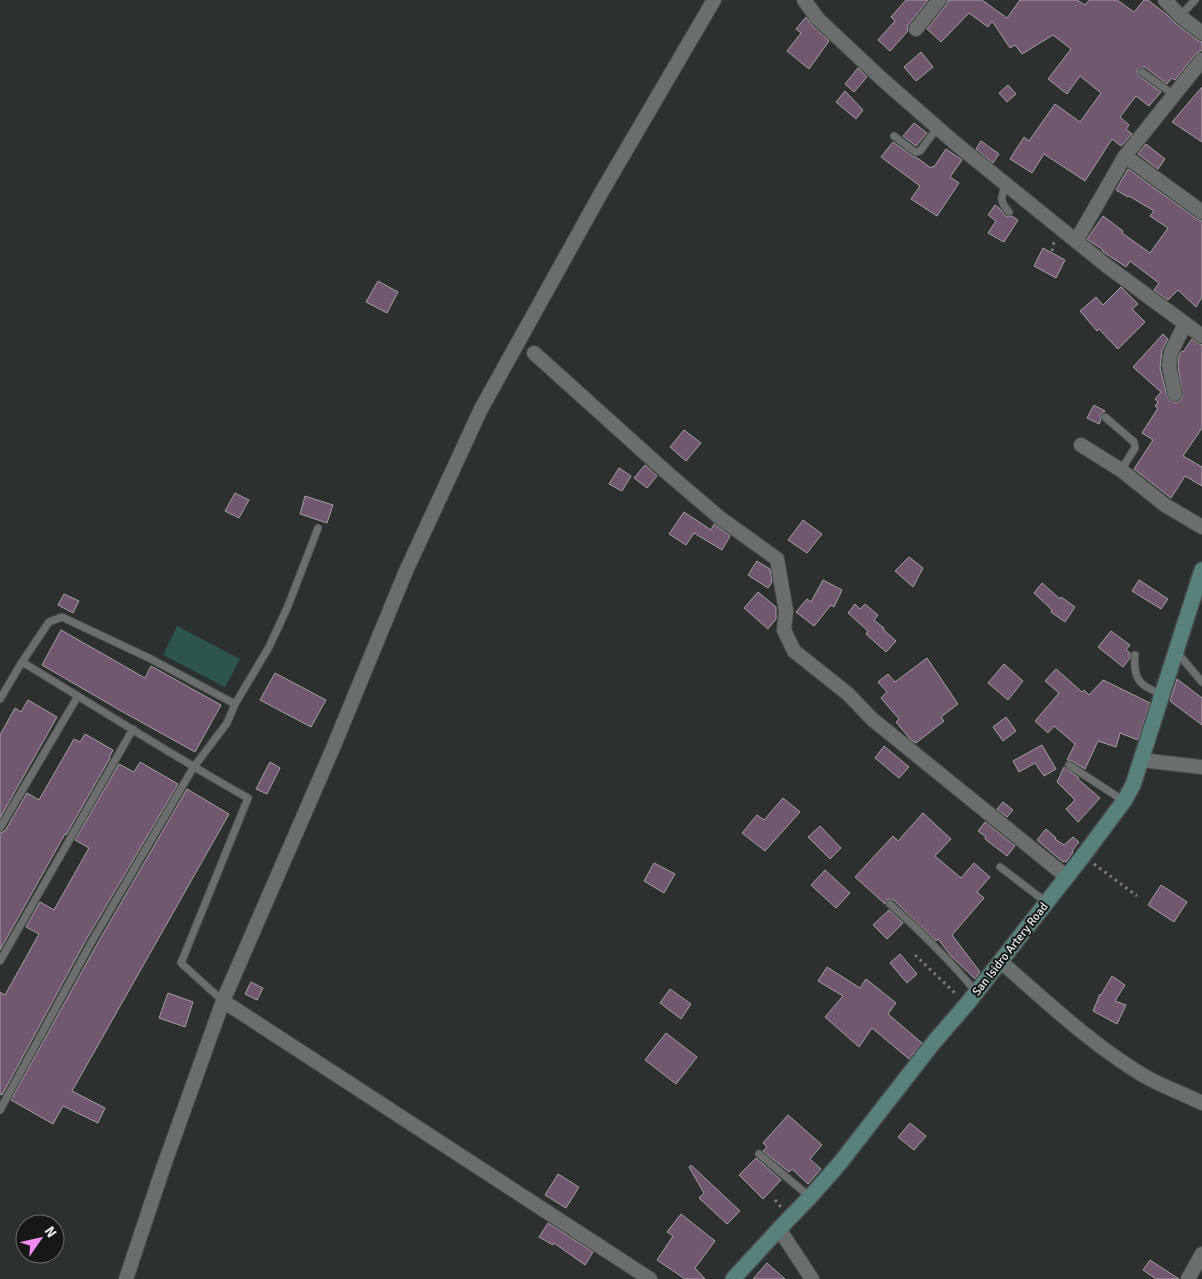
<svg xmlns="http://www.w3.org/2000/svg" width="1202" height="1279" viewBox="0 0 1202 1279" font-family="Signika,sans-serif">
<style>
.green{fill:#2d544d}
.building{fill:#725771;stroke:#a39fa2}
.lines{fill:none;stroke-linecap:round;stroke-linejoin:round}
.lane-casing{stroke:#474b4a;stroke-width:9}
.street-casing{stroke:#474b4a;stroke-width:16}
.secondary-casing{stroke:#474b4a;stroke-width:18}
.path{stroke:#7b7e7d;stroke-width:3;stroke-dasharray:2.5 4;stroke-linecap:butt}
.lane{stroke:#6a6f6e;stroke-width:7}
.street{stroke:#6a6f6e;stroke-width:14}
.secondary{stroke:#59817b;stroke-width:15}
.labels{text-anchor:middle;stroke-width:4;stroke-linejoin:round;paint-order:stroke}
.street-label{font-size:12px;fill:#e9ebeb;stroke:#161817}
</style>
<rect width="100%" height="100%" fill="#2c302f"/>
<!-- green -->
<path class="green" d="M177 626 240 659 225 687 163 655Z"/>
<!-- building -->
<path class="building" d="M906 0H928L909 24 907 27 908 31 890 51 878 40 895 21 891 17Z
M948 0H982L1007 18 1020 0H1077L1085 5 1089 0H1117L1134 12 1144 0H1148L1166 14 1175 23 1197 40 1202 42V50L1195 55 1175 80 1172 78 1167 84 1145 67H1142L1138 69 1137 72 1139 76 1161 92 1149 106 1136 96 1120 117 1129 125 1126 129 1132 134 1121 146 1112 139 1085 181 1044 154 1032 173 1010 159 1024 137 1029 141 1055 104 1080 122 1101 93 1080 76 1067 94 1048 79 1071 49 1053 35 1022 54 1015 45 1010 48 992 21 988 27 969 13 941 42 927 29 946 5Z
M806 17 812 25 829 41 809 69 787 51 801 33 796 29Z
M921 52 933 67 916 81 904 67Z
M858 68 867 77 854 92 845 84Z
M1008 85 1016 94 1007 102 999 93Z
M1202 87V142L1172 122Z
M845 91 863 110 856 119 836 102Z
M914 123 927 133 916 146 903 136Z
M981 141 999 154 993 163 976 149Z
M893 142 912 156 916 157 931 168 933 166 934 167 946 149 962 160 950 177 959 183 937 216 911 199 920 186 881 157Z
M1146 144 1165 159 1158 169 1138 154Z
M1128 169 1197 219 1202 221V297L1196 307 1178 290 1168 300 1154 290 1159 283 1130 261 1126 267 1102 251 1103 250 1087 239 1103 216 1123 231 1122 233 1150 253 1168 228 1150 216 1154 211 1129 196 1128 197 1116 190Z
M995 205 999 208 1007 217 1012 216 1018 220 1004 242 988 233 996 221 988 215Z
M1043 248 1065 260 1056 278 1034 266Z
M378 281 398 292 387 313 366 302Z
M1121 287 1138 304 1132 309 1145 322 1118 349 1099 329 1097 331 1080 311 1096 297 1103 305Z
M1163 334 1168 339 1162 350 1160 368 1167 396 1169 400 1173 402 1176 403 1180 401 1183 396 1178 366 1179 355 1182 351 1183 352 1192 339 1197 343 1202 345V428L1183 456 1202 467V486L1185 476 1171 498 1134 469 1153 440 1142 433 1158 408 1155 406 1158 402 1155 399 1161 392 1133 367Z
M1094 405 1105 411 1101 414 1100 416 1101 420 1099 424 1087 418Z
M684 430 701 443 686 461 670 447Z
M645 465 657 476 647 488 634 478Z
M619 468 631 476 622 491 609 484Z
M235 493 249 500 239 518 225 511Z
M305 496 333 505 327 523 300 514Z
M684 512 711 530 714 524 730 536 722 550 694 533 686 545 669 534Z
M803 520 822 534 807 553 788 540Z
M909 557 923 568 913 587 895 571Z
M757 561 770 569 772 582 768 588 748 575Z
M823 580 842 590 834 607 831 605 814 626 796 612 807 599 811 602Z
M1139 580 1168 599 1161 609 1132 591Z
M1042 583 1060 599 1061 597 1075 607 1065 622 1051 612 1052 610 1034 593Z
M758 592 776 607V619L768 629 744 608Z
M64 594 79 601 73 613 58 605Z
M855 604 860 609 865 604 878 615 874 620 884 628 883 629 896 641 886 652 866 634 868 631 848 613Z
M61 630 145 678 151 666 221 705 195 752 123 712 42 665Z
M1111 631 1130 645 1126 650 1130 653V658L1123 667 1098 647Z
M927 658 958 704 941 717 944 721 916 743 911 740 896 722 899 719 881 698 887 692 878 682 888 674 895 682Z
M1004 664 1023 681 1008 700 988 683Z
M1056 669 1082 692 1084 690 1089 695 1103 680 1150 703 1138 740 1120 733 1116 747 1098 741 1085 769 1072 761 1067 760 1075 744 1054 726 1048 733 1035 721 1059 693 1045 681Z
M275 673 326 700 311 727 260 700Z
M1177 679 1202 698V725L1170 701Z
M28 700 57 717 0 818V735L15 708 21 712Z
M1006 717 1016 731 1003 741 993 727Z
M85 734 113 750 109 758H110L66 835 65 834 0 950V833L5 831 27 793 39 800 74 739 80 742Z
M1042 745 1056 769 1044 776 1035 763 1019 772 1013 761Z
M884 746 909 767 899 778 875 758Z
M140 762 178 784 86 940 2 1095 0 1094V992L5 995 39 934 26 927 40 902 54 910 89 848 75 840 119 764 134 772Z
M270 762 280 768 267 794 256 789Z
M1064 767 1079 778 1078 779 1100 798 1078 822 1066 809 1075 800 1057 782Z
M187 789 229 814 72 1091 105 1108 98 1123 63 1106 53 1124 11 1100 96 946Z
M783 798 800 812 765 851 742 833 757 815 764 820Z
M1003 802 1013 810 1007 817 997 809Z
M923 813 951 839 935 856 961 878 974 863 990 877 977 892 984 898 952 935 980 972 975 979 951 956 938 939 936 941 894 900 888 899 885 904 855 877 893 836 898 841Z
M985 822 1015 846 1007 856 985 839 986 837 978 831Z
M820 826 841 848 830 859 808 837Z
M1046 829 1056 838 1055 839 1064 845 1073 837 1079 842 1072 851 1073 852 1066 862 1064 861 1063 862 1037 840Z
M654 863 675 874 664 893 644 881Z
M825 870 850 893 836 908 811 885Z
M1161 885 1187 902 1174 922 1148 905Z
M889 910 903 923 887 939 873 925Z
M900 954 917 974 907 983 890 963Z
M827 967 860 988 866 979 896 1003 888 1014 922 1043 909 1059 872 1028 859 1047 825 1017 843 996 818 981Z
M1112 976 1125 985 1115 1001 1126 1005 1117 1024 1093 1011 1100 994 1101 995Z
M251 982 263 988 257 1000 245 994Z
M670 989 691 1004 681 1019 660 1003Z
M168 993 193 1002 185 1027 159 1018Z
M666 1033 697 1057 676 1084 645 1060Z
M788 1115 822 1145 810 1159 821 1169 808 1184 792 1169 789 1172 763 1151 767 1147 763 1143Z
M910 1123 926 1136 914 1150 898 1137Z
M756 1158 781 1180 763 1199 739 1175Z
M691 1165 740 1211 727 1224 699 1198 704 1193 689 1167Z
M558 1174 579 1187 566 1208 545 1195Z
M681 1214 715 1241 695 1268 705 1279H685L657 1260 673 1236 667 1232Z
M548 1223 593 1252 585 1265 554 1243 553 1245 539 1237Z
M1150 1260 1179 1279H1156L1143 1270Z
M767 1263 785 1279H753Z"/>
<g class="lines">
<defs>
<path id="lane" d="M1180 16 1195 0
M1142 72 1174 95
M894 136 915 152 920 151 937 128
M1006 184C1001 197 999 201 1009 212
M1105 417 1134 442 1135 448 1121 470
M1176 651 1202 682
M1135 655C1133 679 1139 686 1162 694
M22 662C97 707 171 755 248 798L181 963 223 1001
M0 699 22 662 49 622 62 617 151 659 235 704 227 723 193 768 91 943 0 1110
M235 704 269 647 288 606 318 528
M1069 765 1124 801
M0 828 78 696
M1000 867 1046 902
M890 904C921 932 950 960 976 992
M0 961 133 729
M759 1154 810 1197"/>
<path id="street" d="M804 0 818 19 883 80 955 143 1076 241
M1165 0 1180 16 1202 33
M916 29 939 0
M1202 60 1125 156 1076 241 1107 266 1202 336
M1125 156 1202 212
M534 353 665 471 720 518 777 559 786 611 784 630 794 651 848 694 872 719 1067 877
M1175 394 1169 366 1171 352 1185 324
M1081 445 1121 470 1165 505 1202 527
M1141 760 1202 767
M1000 961C1047 1002 1092 1045 1146 1077 1164 1087 1184 1094 1202 1103
M223 1001 650 1279
M779 1229 812 1279
M126 1279 162 1171 223 1001 333 748 406 571 481 409 601 193 714 0
M1188 1279 1202 1254"/>
<path id="secondary" d="M733 1279 779 1229 810 1197 840 1163 934 1042 967 1004 1083 856 1124 801 1133 785 1141 760 1202 570"/>
</defs>
<!-- lane casing -->
<use href="#lane" class="lane-casing"/>
<!-- street casing -->
<use href="#street" class="street-casing"/>
<!-- secondary casing -->
<use href="#secondary" class="secondary-casing"/>
<!-- path -->
<path class="path" d="M1052 251 1054 242
M1094 864 1137 896
M915 955 956 994
M775 1200 781 1207"/>
<!-- lane -->
<use href="#lane" class="lane"/>
<!-- street -->
<use href="#street" class="street"/>
<!-- secondary -->
<use href="#secondary" class="secondary"/>
</g>
<g class="labels">
<!-- street labels -->
<g class="street-label">
<text transform="translate(1010 949) rotate(-52)" y="4">San Isidro Artery Road</text>
</g>
</g>
<!-- north arrow -->
<g transform="translate(40 1239) rotate(56)"><circle r="24" fill="#161817" stroke="#6a6c6c"/>
<path d="M0-4L9 19L0 12L-9 19Z" fill="#f28af2"/>
<text y="-8" font-size="14" font-weight="bold" text-anchor="middle" fill="#e9ebeb">N</text>
</g>
</svg>
